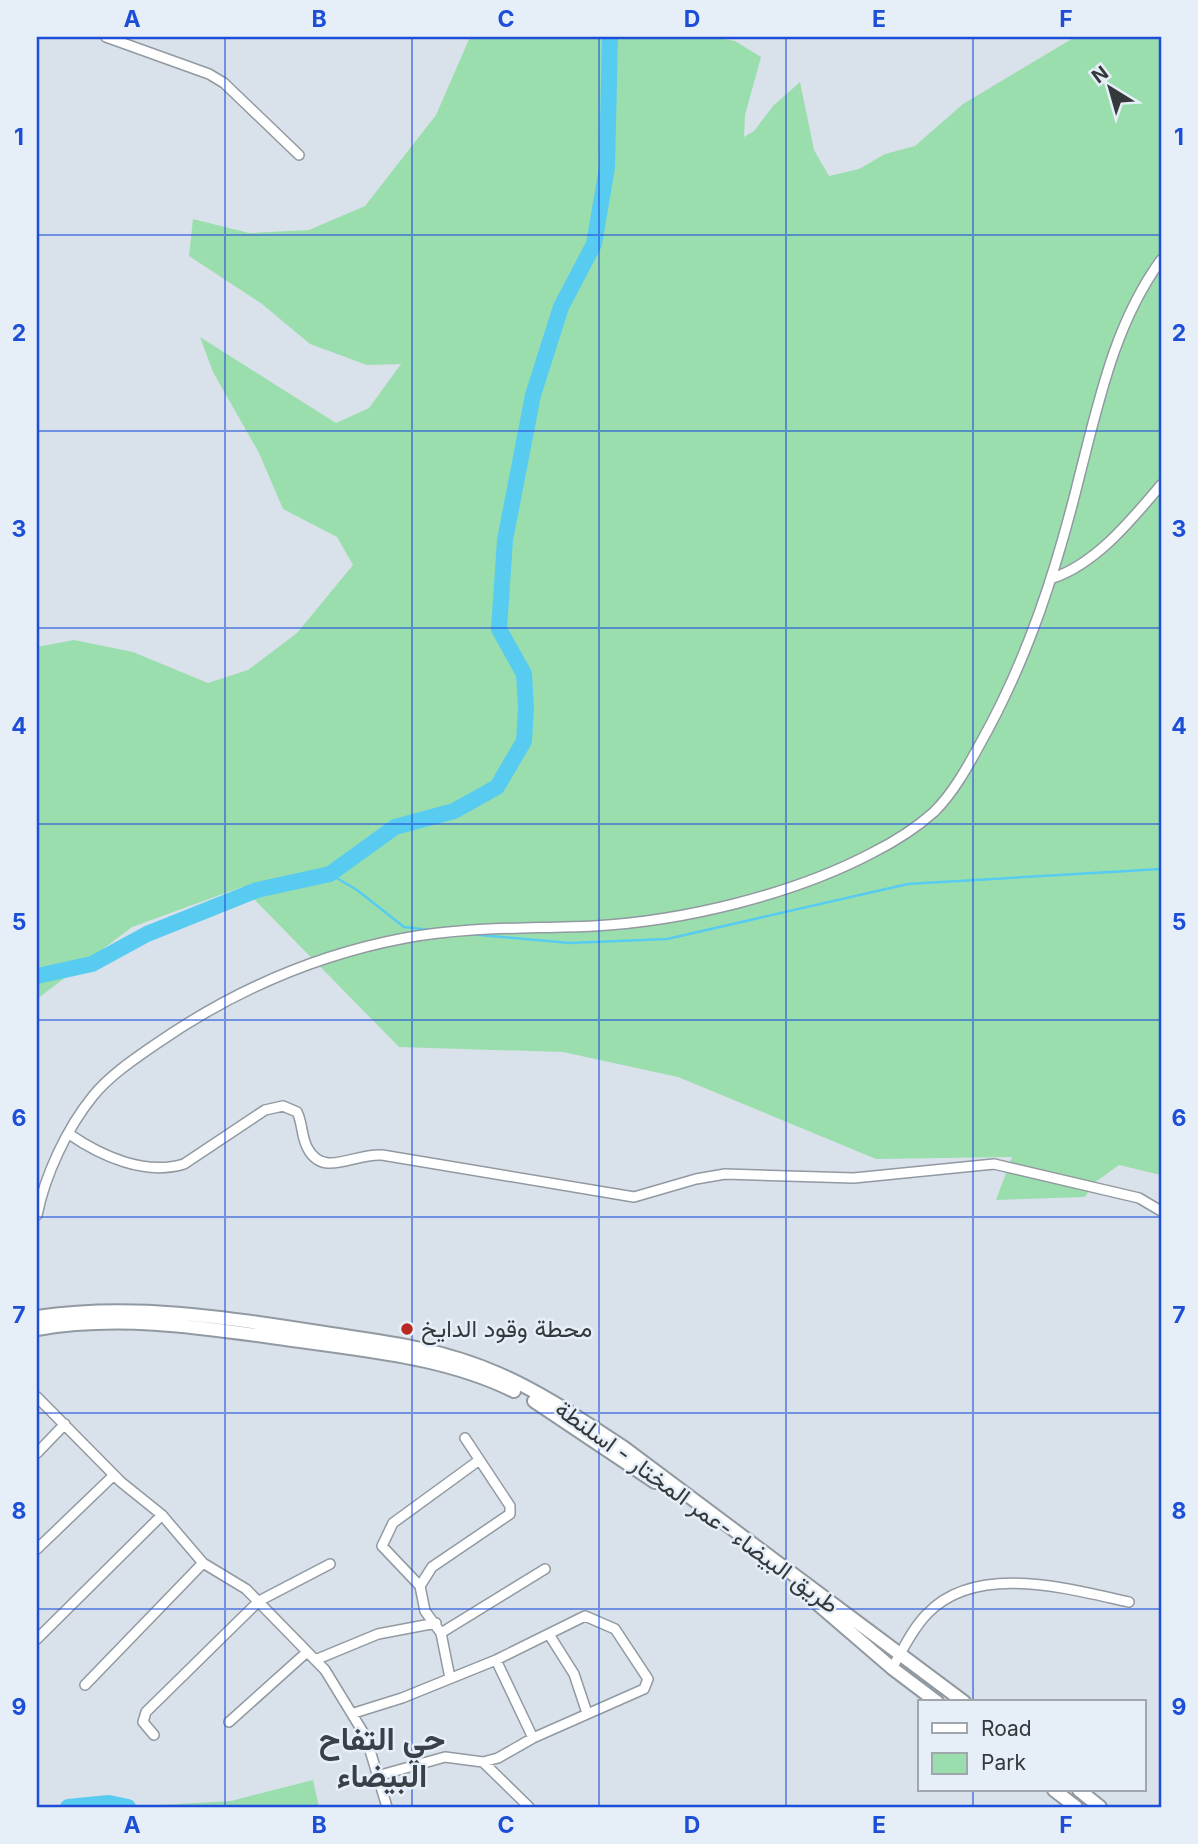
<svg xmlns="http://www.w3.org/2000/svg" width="1198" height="1844" viewBox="0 0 1198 1844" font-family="Inter,Vazirmatn,sans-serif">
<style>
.green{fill:#9bdeae}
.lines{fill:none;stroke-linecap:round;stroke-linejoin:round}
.stream{stroke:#58cbf1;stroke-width:2.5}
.river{stroke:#58cbf1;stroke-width:16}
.street-casing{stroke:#9199a1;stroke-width:12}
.secondary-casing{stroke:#9199a1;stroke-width:16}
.street{stroke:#fff;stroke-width:9}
.secondary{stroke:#fff;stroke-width:12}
.grid{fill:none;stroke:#1d4ed8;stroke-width:2;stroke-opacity:0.55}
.poi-dot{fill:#b82924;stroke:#e6eff7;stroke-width:2.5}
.labels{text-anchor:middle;stroke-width:5;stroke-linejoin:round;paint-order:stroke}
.poi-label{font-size:24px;fill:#35393c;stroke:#e6eff7;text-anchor:start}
.street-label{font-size:24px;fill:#35393c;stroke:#e6eff7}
.district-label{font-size:32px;font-weight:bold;fill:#3a4047;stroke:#e6eff7}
.neatline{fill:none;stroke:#1d4ed8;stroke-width:2.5}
.grid-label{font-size:23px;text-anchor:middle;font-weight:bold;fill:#1d4ed8}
</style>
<rect width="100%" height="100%" fill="#d9e1ea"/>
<!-- green -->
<path class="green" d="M470 37H714L735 41 761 57 745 115 744 137 754 131 773 106 800 82 814 150 829 176 859 169 885 154 915 146 963 104 1075 37H1161V1175L1119 1165 1094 1183 1085 1197 996 1200 1012 1157 876 1159 678 1077 563 1052 399 1047 242 887 132 927 37 999V647L74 640 133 652 208 683 248 670 297 633 353 565 337 537 283 509 259 453 213 372 200 337 336 423 369 408 401 364 367 365 310 344 262 304 189 256 193 219 249 233 309 230 365 206 436 115Z
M313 1780 319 1807 142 1806 231 1801Z"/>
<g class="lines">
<!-- stream -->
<path class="stream" d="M330 874 357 890 404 927 430 930
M468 934 570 943 667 939 908 884 1161 869"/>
<!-- river -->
<path class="river" d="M37 976 92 964 147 934 257 890 330 874 395 827 454 811 497 787 524 741 526 708 524 674 499 629 505 540 533 395 561 307 594 244 607 168 610 37
M68 1807 109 1803 128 1807"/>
<defs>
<path id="street" d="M106 37 209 74 224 83 299 155
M1053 578C1097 563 1132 519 1161 485
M69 1134C101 1156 145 1176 184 1164L265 1110 283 1106 297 1112C303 1124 301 1137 308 1149 324 1178 354 1153 382 1155L634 1197 696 1179 725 1174 854 1178 994 1164 1139 1198 1161 1211
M37 1215C45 1175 67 1128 93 1096 110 1075 133 1060 156 1044 231 992 315 955 405 938 467 926 531 929 594 926 683 921 792 895 872 853 894 842 916 828 934 812 953 793 967 768 980 744 1028 659 1057 568 1080 474 1099 400 1115 323 1161 260
M37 1397 121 1482 162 1515 203 1563 246 1589 325 1670 366 1737 387 1807
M37 1453 65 1424
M37 1549 114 1475
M420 1586 432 1567 510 1514V1506L465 1438
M441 1633 545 1569
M550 1636 574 1674 587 1713
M37 1639 162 1515
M315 1660 378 1634 436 1623
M496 1660 533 1738
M892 1668C903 1650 912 1629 927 1614 976 1562 1069 1589 1129 1602
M450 1678 441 1633 425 1611 420 1586 382 1546 393 1523 478 1461
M85 1685 203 1563
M354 1713 402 1698 496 1660 585 1616 615 1629 648 1679 644 1689 533 1738 498 1758 483 1762 445 1757 377 1776
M229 1722 307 1652
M154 1735 143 1722 146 1712 259 1601 330 1564
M483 1762 529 1807"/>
<path id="secondary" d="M37 1317C131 1303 225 1317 318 1332 383 1342 437 1347 499 1374 543 1393 583 1421 623 1447L964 1702
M37 1329C128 1313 217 1330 307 1342 378 1352 449 1359 514 1391
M534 1401 655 1482
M813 1600 892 1668 937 1702
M1054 1790 1076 1807
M1079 1790 1100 1807"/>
</defs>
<!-- street casing -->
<use href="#street" class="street-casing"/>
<!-- secondary casing -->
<use href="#secondary" class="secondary-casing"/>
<!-- street -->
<use href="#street" class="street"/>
<!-- secondary -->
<use href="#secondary" class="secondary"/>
</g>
<!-- grid -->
<path class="grid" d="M225 37V1807M412 37V1807M599 37V1807M786 37V1807M973 37V1702M37 235H1161M37 431H1161M37 628H1161M37 824H1161M37 1020H1161M37 1217H1161M37 1413H1161M37 1609H1161M973 1790V1807"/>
<!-- markers -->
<circle class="poi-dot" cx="407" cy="1329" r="7"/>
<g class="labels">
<!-- poi labels -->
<g class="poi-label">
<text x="421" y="1337">محطة وقود الدايخ</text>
</g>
<!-- street labels -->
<g class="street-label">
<text transform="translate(697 1507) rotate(36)" y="8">طريق البيضاء -عمر المختار - اسلنطة</text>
</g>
<!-- district labels -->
<g class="district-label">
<text x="382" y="1750">حي التفاح<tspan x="382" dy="37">البيضاء</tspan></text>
</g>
</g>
<!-- border -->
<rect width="1198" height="1844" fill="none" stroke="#e6eff7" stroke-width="77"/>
<!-- legend -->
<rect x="918" y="1700" width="228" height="91" fill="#e6eff7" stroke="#9fa6ac" stroke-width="2"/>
<rect x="932" y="1723" width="35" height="10" fill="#ffffff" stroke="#9fa6ac" stroke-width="2"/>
<text x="981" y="1736" font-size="21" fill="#35393c">Road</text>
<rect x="932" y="1753" width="35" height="21" fill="#9bdeae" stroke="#9fa6ac" stroke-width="2"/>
<text x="981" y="1770" font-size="21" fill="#35393c">Park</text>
<!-- north arrow -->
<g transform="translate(1110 88) rotate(323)" stroke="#e6eff7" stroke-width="5" paint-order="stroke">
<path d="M0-5L12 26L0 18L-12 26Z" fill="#35393c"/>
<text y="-10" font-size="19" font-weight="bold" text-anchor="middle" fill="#35393c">N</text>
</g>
<rect x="38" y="38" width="1122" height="1768" class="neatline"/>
<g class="grid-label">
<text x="132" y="27">A</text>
<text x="319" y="27">B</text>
<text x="506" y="27">C</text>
<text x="692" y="27">D</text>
<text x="879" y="27">E</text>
<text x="1066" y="27">F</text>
<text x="19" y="145">1</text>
<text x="1179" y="145">1</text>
<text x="19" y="341">2</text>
<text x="1179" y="341">2</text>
<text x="19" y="537">3</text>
<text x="1179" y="537">3</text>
<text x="19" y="734">4</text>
<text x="1179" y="734">4</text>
<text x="19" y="930">5</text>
<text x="1179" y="930">5</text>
<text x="19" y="1126">6</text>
<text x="1179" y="1126">6</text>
<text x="19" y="1323">7</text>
<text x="1179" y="1323">7</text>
<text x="19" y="1519">8</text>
<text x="1179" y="1519">8</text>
<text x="19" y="1715">9</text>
<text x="1179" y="1715">9</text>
<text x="132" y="1833">A</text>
<text x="319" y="1833">B</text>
<text x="506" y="1833">C</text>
<text x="692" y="1833">D</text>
<text x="879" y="1833">E</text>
<text x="1066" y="1833">F</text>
</g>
</svg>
